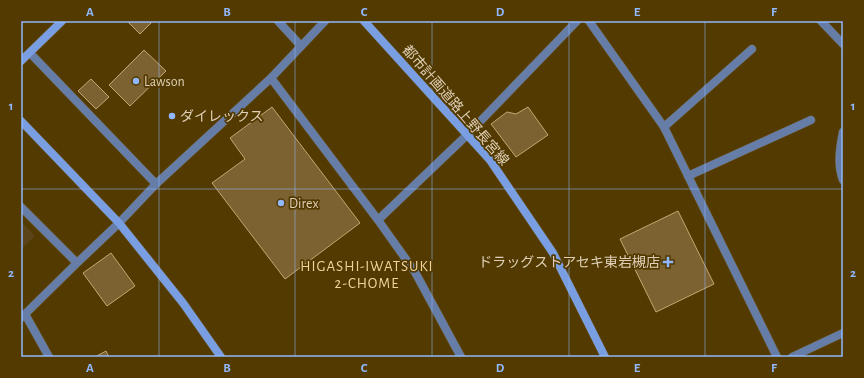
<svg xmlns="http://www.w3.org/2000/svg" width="864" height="378" viewBox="0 0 864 378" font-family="'Alegreya Sans','Noto Sans JP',sans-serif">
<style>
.built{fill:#5b4518}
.building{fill:#7c6230;stroke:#c3a773}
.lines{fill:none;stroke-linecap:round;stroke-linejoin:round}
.lane-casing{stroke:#6e5824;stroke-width:9}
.street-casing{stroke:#6e5824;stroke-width:9}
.secondary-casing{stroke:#6e5824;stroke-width:9}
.lane{stroke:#657da7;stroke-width:8}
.street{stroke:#657da7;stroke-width:8}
.secondary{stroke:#799ee1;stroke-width:8}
.grid{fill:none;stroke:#91b8fd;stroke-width:1;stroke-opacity:0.55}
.poi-dot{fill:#91b8fd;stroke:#523a00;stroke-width:1.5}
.labels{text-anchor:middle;stroke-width:3.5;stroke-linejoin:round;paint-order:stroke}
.poi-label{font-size:14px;fill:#decfb6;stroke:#523a00;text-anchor:start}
.street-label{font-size:14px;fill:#decfb6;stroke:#523a00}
.neighbourhood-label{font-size:15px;letter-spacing:1px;fill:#f0d39e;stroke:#523a00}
.neatline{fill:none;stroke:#91b8fd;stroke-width:1.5}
.grid-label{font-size:13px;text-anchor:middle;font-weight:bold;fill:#91b8fd}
</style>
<rect width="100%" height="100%" fill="#523a00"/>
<!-- built -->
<path class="built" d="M21 221 35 236 21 249Z"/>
<!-- building -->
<path class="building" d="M127 21H153L140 34Z
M144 50 166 71 130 106 109 85Z
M91 79 109 97 96 109 78 91Z
M272 107 360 223 285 279 212 183 245 159 230 138Z
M528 107 548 135 516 157 491 124 507 112 516 114Z
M678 211 714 284 656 312 620 239Z
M111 253 135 286 107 306 83 273Z
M106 351 109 357H95Z"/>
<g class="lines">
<defs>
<path id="lane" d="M278 21 301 46
M664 127 752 49
M688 176 811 120"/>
<path id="street" d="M589 21 664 127 777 357
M821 21 843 44
M30 53 156 184
M271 78 378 220 415 272 461 357
M843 132C840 147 837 165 843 180
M21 207 77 263
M378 220 467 135 577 21
M25 314 49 357
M21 318 77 263 119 223 156 184 271 78 325 21
M792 357 843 333"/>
<path id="secondary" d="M364 21 490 160 553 253 605 357
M21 61 62 21
M21 121 119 223 183 303 221 357"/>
</defs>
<!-- lane casing -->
<use href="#lane" class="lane-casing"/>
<!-- street casing -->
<use href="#street" class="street-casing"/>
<!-- secondary casing -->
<use href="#secondary" class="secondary-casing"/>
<!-- lane -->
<use href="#lane" class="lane"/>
<!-- street -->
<use href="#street" class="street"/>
<!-- secondary -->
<use href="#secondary" class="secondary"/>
</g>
<!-- grid -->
<path class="grid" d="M159 21V357M295 21V357M432 21V357M569 21V357M705 21V357M21 189H843"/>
<!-- markers -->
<g class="poi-dot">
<circle cx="136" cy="81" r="4"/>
<circle cx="172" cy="116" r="4"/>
<circle cx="281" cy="203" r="4"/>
<path d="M666 256h4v4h4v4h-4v4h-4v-4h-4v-4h4z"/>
</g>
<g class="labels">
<!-- poi labels -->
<g class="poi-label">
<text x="144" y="86">Lawson</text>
<text x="180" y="121">ダイレックス</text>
<text x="289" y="208">Direx</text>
<text x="660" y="267" text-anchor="end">ドラッグストアセキ東岩槻店</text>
</g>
<!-- street labels -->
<g class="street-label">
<text transform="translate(456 105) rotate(49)" y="5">都市計画道路上野長宮線</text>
</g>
<!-- neighbourhood labels -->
<g class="neighbourhood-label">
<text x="367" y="271">HIGASHI-IWATSUKI<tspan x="367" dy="17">2-CHOME</tspan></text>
</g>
</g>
<!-- border -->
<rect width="864" height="378" fill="none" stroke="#523a00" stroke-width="44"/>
<rect x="22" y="22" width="820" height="334" class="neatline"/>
<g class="grid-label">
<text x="90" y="16">A</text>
<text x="227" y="16">B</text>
<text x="364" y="16">C</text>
<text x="500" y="16">D</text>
<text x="637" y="16">E</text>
<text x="774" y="16">F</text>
<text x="11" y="110">1</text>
<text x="853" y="110">1</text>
<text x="11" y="277">2</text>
<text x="853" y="277">2</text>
<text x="90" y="372">A</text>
<text x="227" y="372">B</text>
<text x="364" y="372">C</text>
<text x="500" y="372">D</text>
<text x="637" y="372">E</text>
<text x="774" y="372">F</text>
</g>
</svg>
